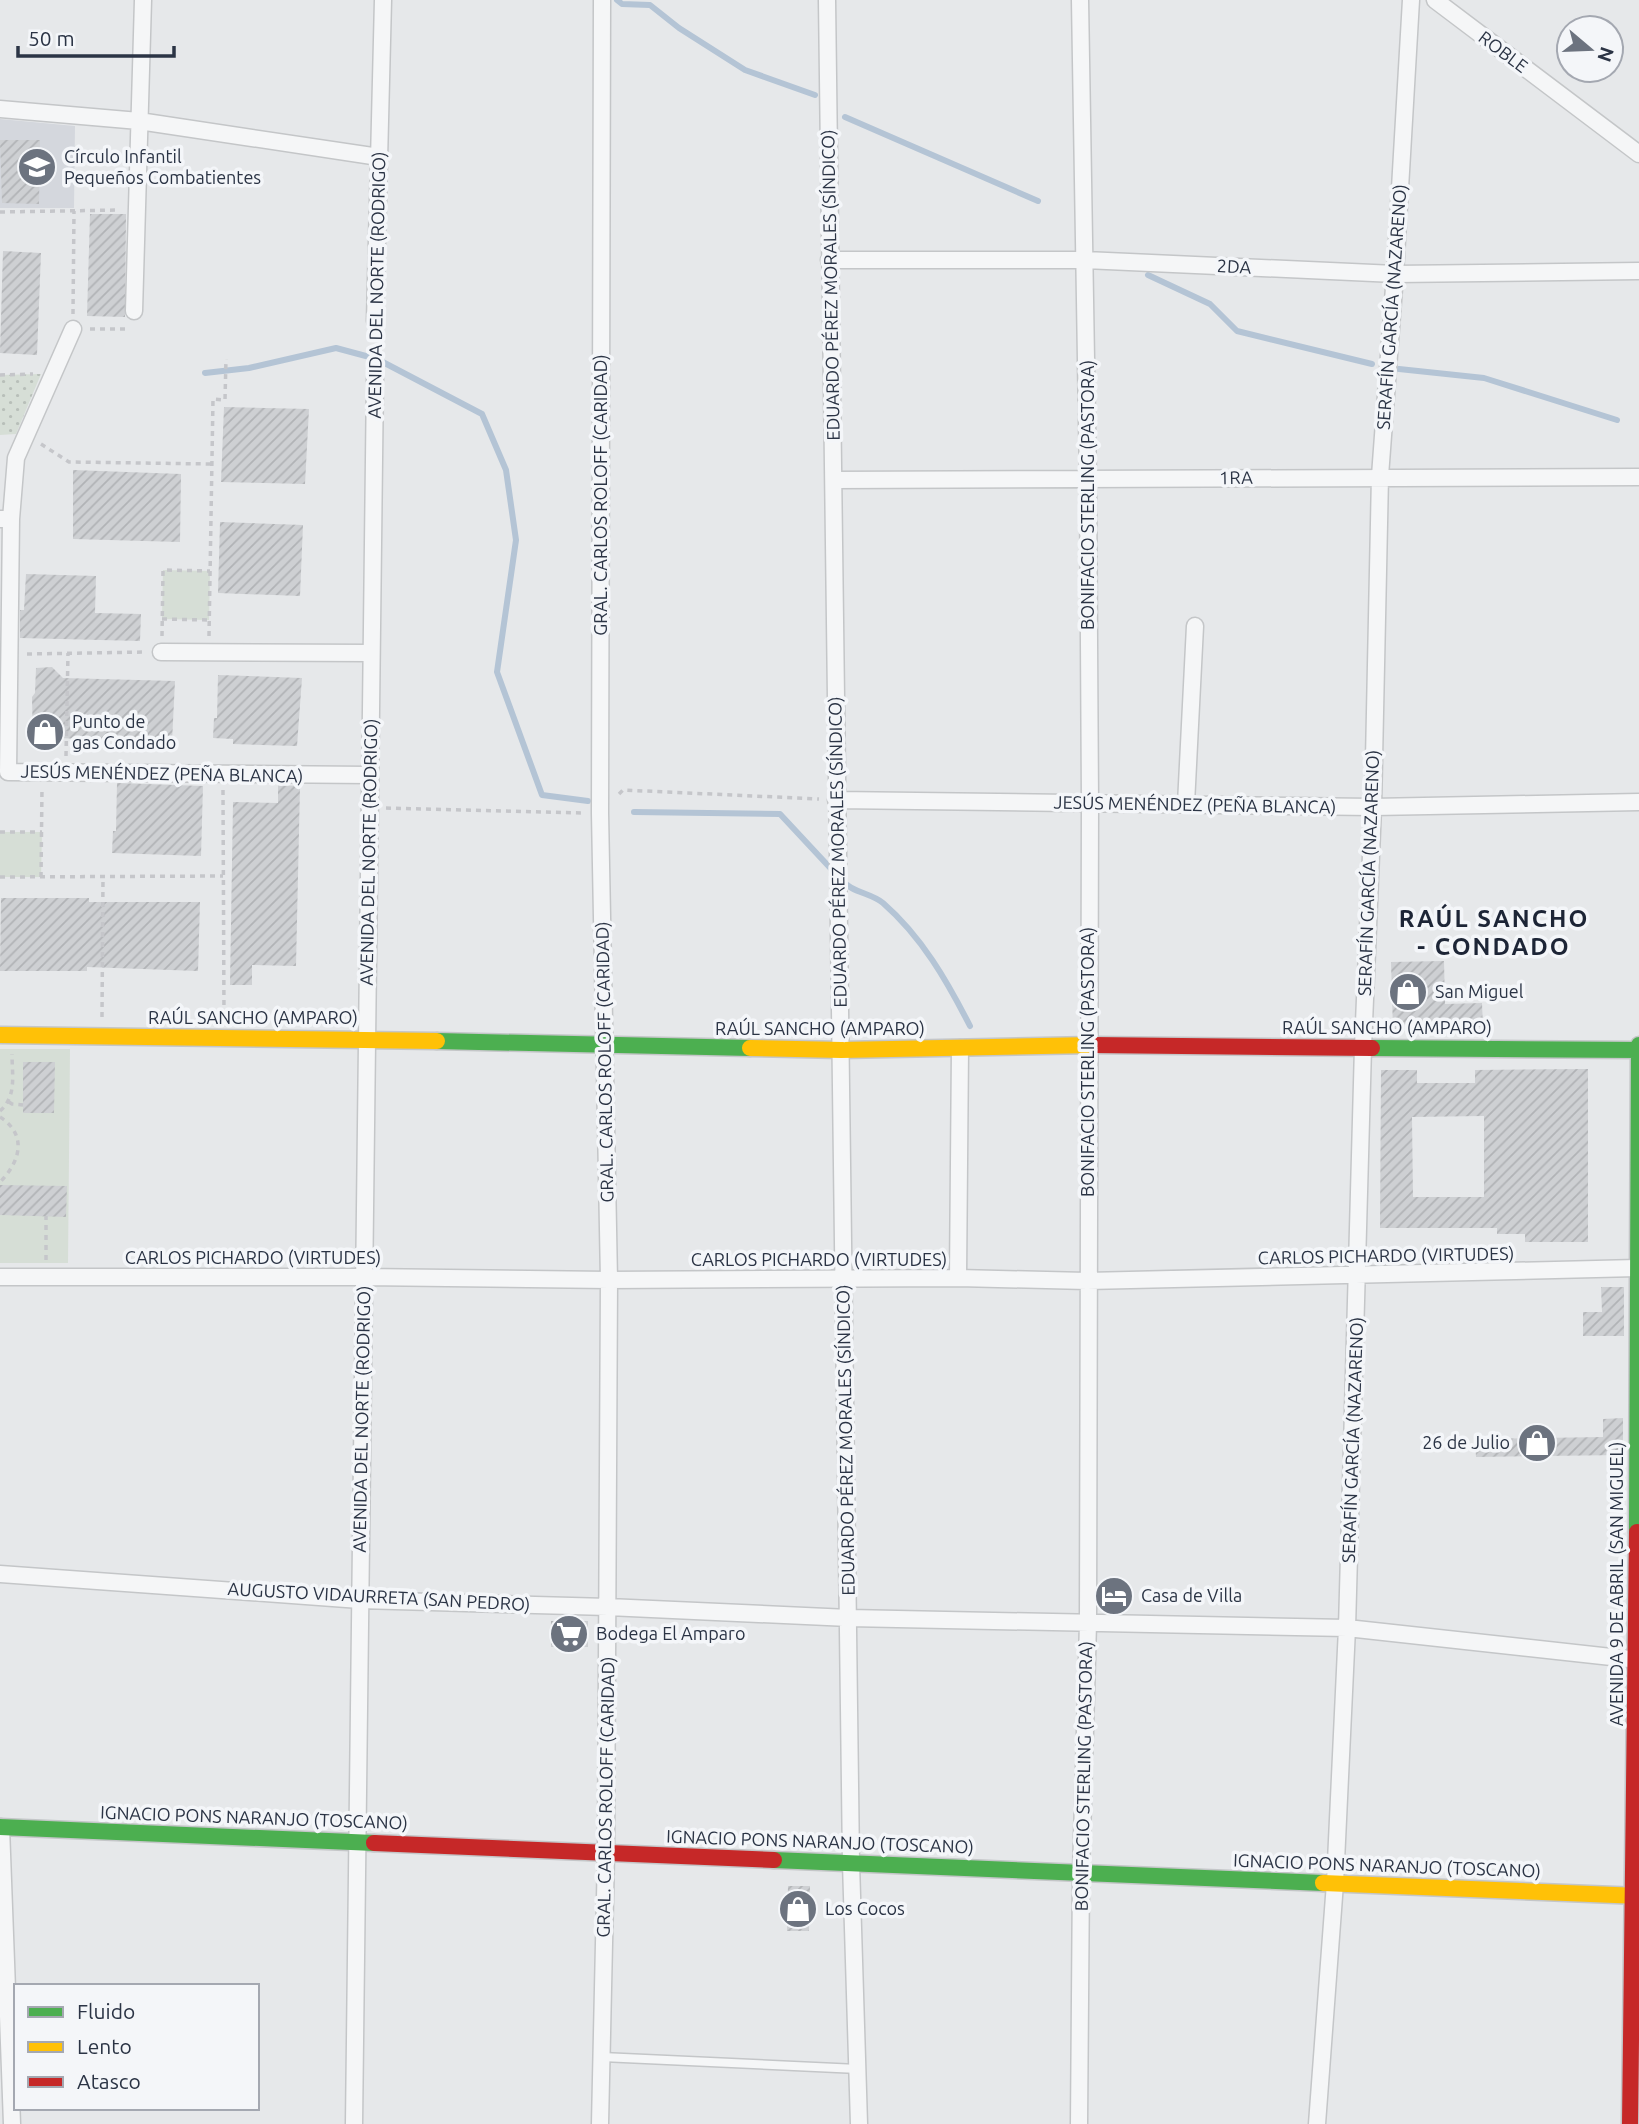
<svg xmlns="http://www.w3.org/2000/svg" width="1639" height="2124" viewBox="0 0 1639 2124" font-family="Ubuntu,sans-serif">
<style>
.built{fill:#d4d7dd}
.grass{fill:#d6ded6}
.park{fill:url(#park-dots)}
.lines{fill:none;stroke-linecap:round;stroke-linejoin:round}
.stream{stroke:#b4c4d5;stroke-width:6}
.building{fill:url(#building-hatch);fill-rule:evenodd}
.lane-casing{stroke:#c4c6c8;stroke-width:11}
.street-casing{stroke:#c4c6c8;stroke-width:19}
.fast-casing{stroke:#c4c6c8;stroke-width:19}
.slow-casing{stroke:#c4c6c8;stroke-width:19}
.jam-casing{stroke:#c4c6c8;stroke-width:19}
.path{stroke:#c5c6ca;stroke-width:3.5;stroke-dasharray:5 5;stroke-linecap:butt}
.lane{stroke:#f5f6f7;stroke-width:8}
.street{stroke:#f5f6f7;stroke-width:16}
.fast{stroke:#4caf50;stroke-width:16}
.slow{stroke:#ffc107;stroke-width:16}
.jam{stroke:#c62828;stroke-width:16}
.labels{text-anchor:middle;stroke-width:7;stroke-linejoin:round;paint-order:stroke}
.street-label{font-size:18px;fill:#2b3445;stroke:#f4f6f9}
.poi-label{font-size:18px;fill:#2b3445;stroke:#f4f6f9;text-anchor:start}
.district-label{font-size:24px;font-weight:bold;letter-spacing:2px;fill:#1d2536;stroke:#f4f6f9}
</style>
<defs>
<pattern id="park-dots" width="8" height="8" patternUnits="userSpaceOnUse" patternTransform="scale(1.75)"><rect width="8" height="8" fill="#d6ded6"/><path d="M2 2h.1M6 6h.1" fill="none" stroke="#b8bfb9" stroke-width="1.8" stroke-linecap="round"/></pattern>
<pattern id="building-hatch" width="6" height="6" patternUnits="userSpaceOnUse" patternTransform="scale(1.75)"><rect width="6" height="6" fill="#ced0d3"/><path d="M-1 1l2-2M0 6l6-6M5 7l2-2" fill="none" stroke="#b1b3b6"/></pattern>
</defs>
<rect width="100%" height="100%" fill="#e6e8ea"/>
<!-- built -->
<path class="built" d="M0 119 75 126 74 208H0Z"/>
<!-- grass -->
<path class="grass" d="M163 570 210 571 209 620 162 619Z
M0 832H42L41 877H0Z
M0 1049H70L68 1263H0Z"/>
<!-- park -->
<path class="park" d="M41 374 16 434 0 435V375Z"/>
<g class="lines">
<!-- stream -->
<path class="stream" d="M617 0 622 4 650 5 679 28 745 70 815 95
M845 117 1038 201
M1148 275 1210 304 1237 331 1372 364
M1399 369 1484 378 1617 420
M205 373 249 368 336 348 377 359 482 414 506 470 516 540 497 672 542 795 588 801
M634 812 780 814 834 872
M841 880C853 893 871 893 883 903 922 937 947 981 970 1026"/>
</g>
<!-- building -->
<path class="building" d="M0 140H40L39 204 2 203Z
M90 214H126L125 317 87 316Z
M3 251 41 253 37 355 0 353Z
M224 407 309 409 305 484 221 482Z
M73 470 181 474 180 542 73 539Z
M220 522 303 525 300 596 218 593Z
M26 574 96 576 95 613 141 614 140 641 20 638V610H24Z
M52 667 63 678 175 681 172 742 57 738V744L33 745 32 697 35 693 36 668Z
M218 675 302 678 297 746 233 744V739L213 738 214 718H217Z
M117 783 203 786 201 856 112 853 113 831H116Z
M278 785 300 786 296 966 252 965V985H230L233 802 278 803Z
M1 898H89V902H200L198 971 87 967V971H0Z
M1444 961 1445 1004 1482 1003 1483 1027 1393 1029 1391 962Z
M23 1062H55L54 1113H23Z
M1588 1069V1242H1525V1234H1497V1228H1380L1381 1070H1417V1083H1475V1070ZM1484 1116V1197H1413L1412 1117Z
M0 1185 67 1186 66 1217 0 1215Z
M1601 1287H1624V1336H1583V1312H1602Z
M1623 1418V1455L1476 1457 1475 1439 1603 1437V1419Z
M551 1621H588V1647H551Z
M788 1886H810L809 1931H787Z"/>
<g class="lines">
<defs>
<path id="lane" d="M602 2057 858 2069"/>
<path id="street" d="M827 0 851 1863 859 2124
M1435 0 1639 154
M0 109 139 121 379 157
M829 260H1085L1395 274 1639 271
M134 311 143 0
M375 321 383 0
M834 480 1639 477
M0 519H11L8 772 370 775
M11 519 16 458 73 329
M161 652 371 653
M836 800 1373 807 1639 802
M1186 804 1195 626
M0 1277H364L609 1280 958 1278 1087 1281 1637 1268
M958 1278 960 1048
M0 1574 360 1600 608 1607 849 1618 1347 1628 1639 1660
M1 1827 12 2124
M354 2124 375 377
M600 2124 606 1853 609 1280 600 813 602 0
M1079 2124 1081 1873 1088 1623 1090 803 1088 480 1080 0
M1317 2124 1335 1883 1347 1628 1363 1047 1373 807 1380 476 1395 274 1411 0"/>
<path id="fast" d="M437 1041 750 1048
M1372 1048 1639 1050
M1637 1532 1639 1045
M0 1827 374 1843
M774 1860 1323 1883"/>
<path id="slow" d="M0 1035 437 1041
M750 1048 841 1050 1092 1045
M1323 1883 1639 1896"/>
<path id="jam" d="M1092 1045 1372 1048
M374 1843 774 1860
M1630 2124 1637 1532"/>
</defs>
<!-- lane casing -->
<use href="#lane" class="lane-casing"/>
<!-- street casing -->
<use href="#street" class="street-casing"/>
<!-- fast casing -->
<use href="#fast" class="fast-casing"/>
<!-- slow casing -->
<use href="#slow" class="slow-casing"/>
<!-- jam casing -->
<use href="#jam" class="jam-casing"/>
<!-- path -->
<path class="path" d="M0 212 120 210
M73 314 74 211
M90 329H127
M375 361V337
M0 375 33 374
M41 444 69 462 212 464
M162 619 209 620
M162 636 163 570 210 571
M209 636 213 399 225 400 226 359
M27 654 145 652
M66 756 68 653
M223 790 224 1017
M619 794 623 790 819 799
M386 808 584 813
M0 832H42
M0 877 223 876
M41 877 42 788
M102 1017 103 878
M9 1102 12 1104 23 1105
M0 1111C17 1096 12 1075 12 1054
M0 1117C28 1135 20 1162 0 1182
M46 1260V1216"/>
<!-- lane -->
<use href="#lane" class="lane"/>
<!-- street -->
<use href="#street" class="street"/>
<!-- fast -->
<use href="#fast" class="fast"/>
<!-- slow -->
<use href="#slow" class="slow"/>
<!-- jam -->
<use href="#jam" class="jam"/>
</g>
<!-- icons -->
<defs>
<symbol id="school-disc" viewBox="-11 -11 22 22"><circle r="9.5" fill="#6c737f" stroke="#f4f6f9"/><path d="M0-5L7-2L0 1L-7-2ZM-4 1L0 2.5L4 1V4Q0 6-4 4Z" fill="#fff"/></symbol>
<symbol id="shop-disc" viewBox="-11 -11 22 22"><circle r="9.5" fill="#6c737f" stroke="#f4f6f9"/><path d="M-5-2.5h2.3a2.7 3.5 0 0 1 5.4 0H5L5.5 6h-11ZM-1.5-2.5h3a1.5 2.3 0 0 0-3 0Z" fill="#fff"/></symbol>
<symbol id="hotel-disc" viewBox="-11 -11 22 22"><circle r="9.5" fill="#6c737f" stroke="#f4f6f9"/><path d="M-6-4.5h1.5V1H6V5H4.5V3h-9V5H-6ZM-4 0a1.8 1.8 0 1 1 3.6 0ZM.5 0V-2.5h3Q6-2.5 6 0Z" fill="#fff"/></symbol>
<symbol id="supermarket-disc" viewBox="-11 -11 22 22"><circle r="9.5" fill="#6c737f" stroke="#f4f6f9"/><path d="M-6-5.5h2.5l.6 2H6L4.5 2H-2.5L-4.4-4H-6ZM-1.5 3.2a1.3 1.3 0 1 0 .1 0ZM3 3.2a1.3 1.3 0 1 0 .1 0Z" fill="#fff"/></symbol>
</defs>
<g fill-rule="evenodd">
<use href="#school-disc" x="15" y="145" width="44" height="44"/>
<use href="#shop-disc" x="23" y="710" width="44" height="44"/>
<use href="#shop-disc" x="1386" y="970" width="44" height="44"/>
<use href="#shop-disc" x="1515" y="1421" width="44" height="44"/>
<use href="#hotel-disc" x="1092" y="1574" width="44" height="44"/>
<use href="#supermarket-disc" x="547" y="1612" width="44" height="44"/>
<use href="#shop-disc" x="776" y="1887" width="44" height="44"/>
</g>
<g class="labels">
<!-- street labels -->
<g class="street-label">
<text transform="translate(1503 52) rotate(37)" y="6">ROBLE</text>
<text transform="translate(1234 267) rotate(3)" y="6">2DA</text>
<text transform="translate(377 285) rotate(-89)" y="6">AVENIDA DEL NORTE (RODRIGO)</text>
<text transform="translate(831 285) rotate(-91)" y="6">EDUARDO PÉREZ MORALES (SÍNDICO)</text>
<text transform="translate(1392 307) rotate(-86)" y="6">SERAFÍN GARCÍA (NAZARENO)</text>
<text transform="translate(1236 478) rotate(-1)" y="6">1RA</text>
<text transform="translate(601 495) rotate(-90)" y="6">GRAL. CARLOS ROLOFF (CARIDAD)</text>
<text transform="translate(1088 495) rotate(-90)" y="6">BONIFACIO STERLING (PASTORA)</text>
<text transform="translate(162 774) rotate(1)" y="6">JESÚS MENÉNDEZ (PEÑA BLANCA)</text>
<text transform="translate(1195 805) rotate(1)" y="6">JESÚS MENÉNDEZ (PEÑA BLANCA)</text>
<text transform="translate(369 852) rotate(-89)" y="6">AVENIDA DEL NORTE (RODRIGO)</text>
<text transform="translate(838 852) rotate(-91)" y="6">EDUARDO PÉREZ MORALES (SÍNDICO)</text>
<text transform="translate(1369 873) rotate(-88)" y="6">SERAFÍN GARCÍA (NAZARENO)</text>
<text x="253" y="1024">RAÚL SANCHO (AMPARO)</text>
<text x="1387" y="1034">RAÚL SANCHO (AMPARO)</text>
<text x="820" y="1035">RAÚL SANCHO (AMPARO)</text>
<text transform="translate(605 1062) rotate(-91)" y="6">GRAL. CARLOS ROLOFF (CARIDAD)</text>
<text transform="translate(1088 1062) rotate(-90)" y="6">BONIFACIO STERLING (PASTORA)</text>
<text transform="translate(1386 1256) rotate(-1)" y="6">CARLOS PICHARDO (VIRTUDES)</text>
<text x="253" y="1264">CARLOS PICHARDO (VIRTUDES)</text>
<text x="819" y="1266">CARLOS PICHARDO (VIRTUDES)</text>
<text transform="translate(362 1419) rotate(-89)" y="6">AVENIDA DEL NORTE (RODRIGO)</text>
<text transform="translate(846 1440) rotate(-91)" y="6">EDUARDO PÉREZ MORALES (SÍNDICO)</text>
<text transform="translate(1353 1440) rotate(-88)" y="6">SERAFÍN GARCÍA (NAZARENO)</text>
<text transform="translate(1617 1584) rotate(-90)" y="6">AVENIDA 9 DE ABRIL (SAN MIGUEL)</text>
<text transform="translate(379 1597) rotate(3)" y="6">AUGUSTO VIDAURRETA (SAN PEDRO)</text>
<text transform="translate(1084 1776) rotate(-89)" y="6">BONIFACIO STERLING (PASTORA)</text>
<text transform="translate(606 1797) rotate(-89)" y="6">GRAL. CARLOS ROLOFF (CARIDAD)</text>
<text transform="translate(254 1818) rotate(2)" y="6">IGNACIO PONS NARANJO (TOSCANO)</text>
<text transform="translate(820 1842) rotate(2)" y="6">IGNACIO PONS NARANJO (TOSCANO)</text>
<text transform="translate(1387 1866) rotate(2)" y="6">IGNACIO PONS NARANJO (TOSCANO)</text>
</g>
<!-- poi labels -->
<g class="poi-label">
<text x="64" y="163">Círculo Infantil<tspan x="64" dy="21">Pequeños Combatientes</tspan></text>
<text x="72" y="728">Punto de<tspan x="72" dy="21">gas Condado</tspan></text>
<text x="1435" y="998">San Miguel</text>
<text x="1510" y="1449" text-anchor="end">26 de Julio</text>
<text x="1141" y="1602">Casa de Villa</text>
<text x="596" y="1640">Bodega El Amparo</text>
<text x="825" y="1915">Los Cocos</text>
</g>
<!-- district labels -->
<g class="district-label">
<text x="1494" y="927">RAÚL SANCHO<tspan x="1494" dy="28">- CONDADO</tspan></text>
</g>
</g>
<!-- legend -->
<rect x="14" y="1984" width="245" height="126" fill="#f4f6f9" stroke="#a4a8b1" stroke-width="2"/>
<rect x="28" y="2007" width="35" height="10" fill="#4caf50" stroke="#a4a8b1" stroke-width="2"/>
<text x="77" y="2019" font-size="21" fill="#2b3445">Fluido</text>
<rect x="28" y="2042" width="35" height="10" fill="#ffc107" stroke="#a4a8b1" stroke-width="2"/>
<text x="77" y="2054" font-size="21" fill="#2b3445">Lento</text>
<rect x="28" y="2077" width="35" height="10" fill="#c62828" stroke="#a4a8b1" stroke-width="2"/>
<text x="77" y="2089" font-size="21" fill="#2b3445">Atasco</text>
<!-- north arrow -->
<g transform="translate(1590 49) rotate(109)"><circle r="33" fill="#f4f6f9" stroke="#a4a8b1" stroke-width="2"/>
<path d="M0-5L12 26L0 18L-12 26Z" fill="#6c737f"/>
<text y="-10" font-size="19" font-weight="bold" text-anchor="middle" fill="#2b3445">N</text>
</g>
<!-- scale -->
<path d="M18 46v10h156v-10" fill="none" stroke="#2b3445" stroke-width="3.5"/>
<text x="28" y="46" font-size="21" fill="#2b3445" stroke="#f4f6f9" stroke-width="5" paint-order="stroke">50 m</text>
</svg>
